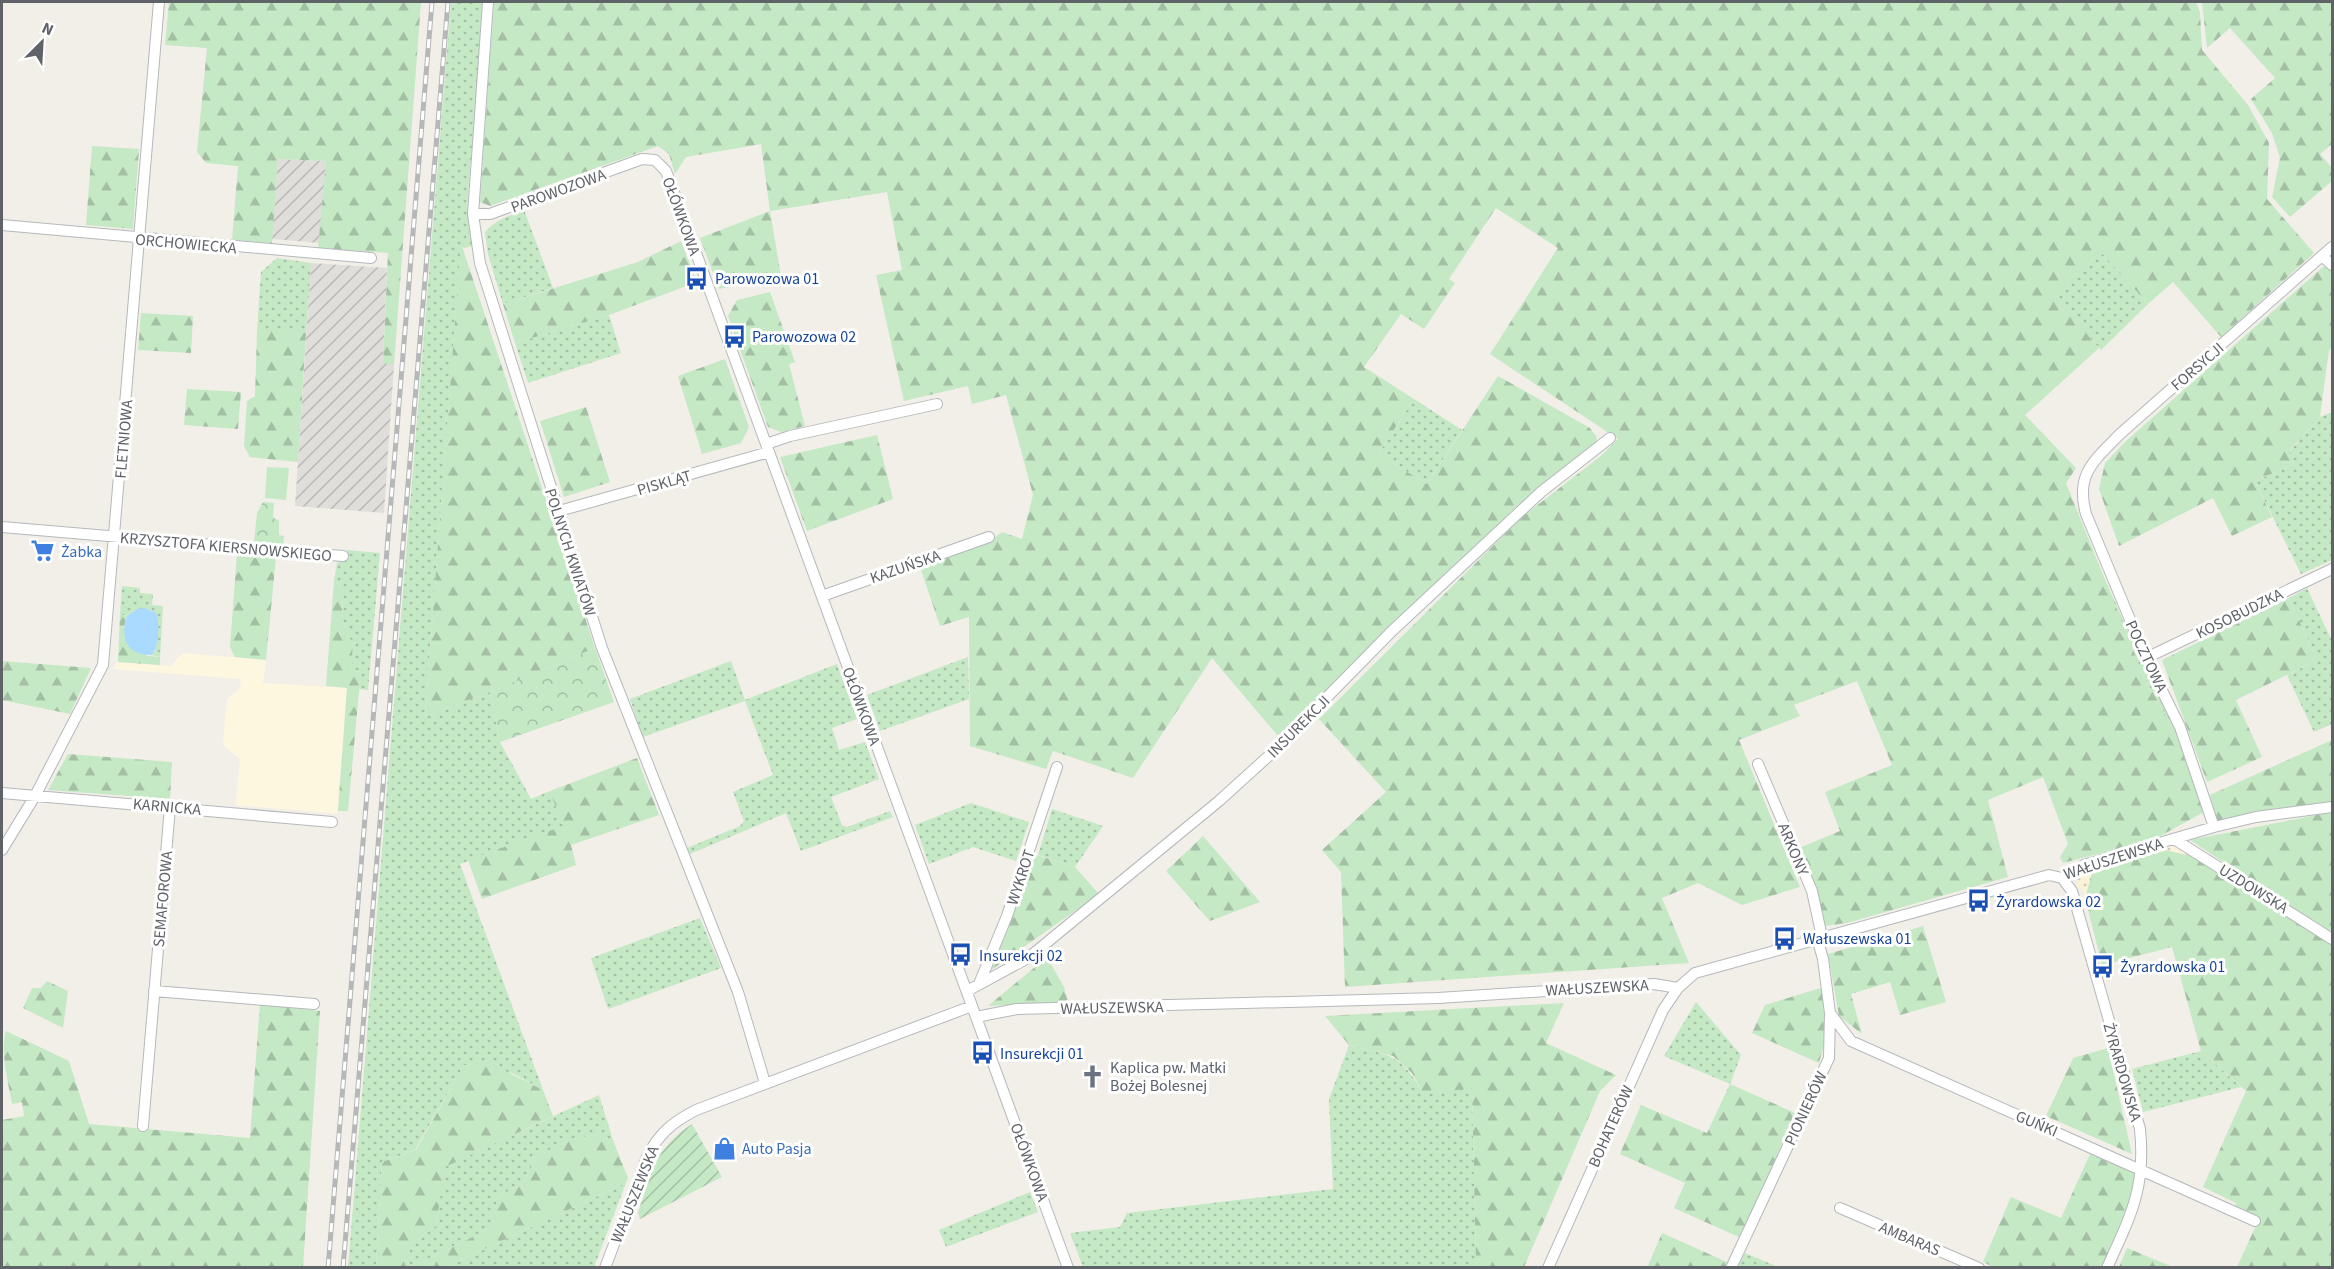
<svg xmlns="http://www.w3.org/2000/svg" width="2334" height="1269" viewBox="0 0 2334 1269" font-family="'Source Sans 3',sans-serif">
<style>
.commercial{fill:#fef7e0}
.industrial{fill:url(#industrial-furrows)}
.grass{fill:url(#grass-dots)}
.forest{fill:url(#forest-firs)}
.sand{fill:url(#sand-dots)}
.park{fill:url(#park-crowns)}
.garden{fill:url(#garden-furrows)}
.pitch{fill:#c5e8c5}
.water{fill:#aadaff}
.lines{fill:none;stroke-linecap:round;stroke-linejoin:round}
.minor-casing{stroke:#b5b8bc;stroke-width:12}
.minor{stroke:#fff;stroke-width:10}
.rail-casing{stroke:#b6b7b8;stroke-width:5}
.rail{stroke:#fff;stroke-width:3;stroke-dasharray:9;stroke-linecap:butt}
.labels{text-anchor:middle;stroke-width:6;stroke-linejoin:round;paint-order:stroke}
.street-label{font-size:16px;fill:#5f6368;stroke:#fff}
.transit-label{font-size:16px;fill:#164399;stroke:#fff;text-anchor:start}
.shop-label{font-size:16px;fill:#366cbe;stroke:#fff;text-anchor:start}
.worship-label{font-size:16px;fill:#5b616d;stroke:#fff;text-anchor:start}
</style>
<defs>
<pattern id="industrial-furrows" width="10" height="10" patternUnits="userSpaceOnUse" patternTransform="scale(1.5)"><rect width="10" height="10" fill="#e0deda"/><path d="M-1 1l2-2M0 10L10 0M9 11l2-2" fill="none" stroke="#b9b8b5"/></pattern>
<pattern id="grass-dots" width="8" height="8" patternUnits="userSpaceOnUse" patternTransform="scale(1.5)"><rect width="8" height="8" fill="#c5e8c5"/><path d="M2 2h.1M6 6h.1" fill="none" stroke="#a3c0a4" stroke-width="1.8" stroke-linecap="round"/></pattern>
<pattern id="forest-firs" width="22" height="20" patternUnits="userSpaceOnUse" patternTransform="scale(1.5)"><rect width="22" height="20" fill="#c5e8c5"/><path d="M5 1l3.5 6h-7zM16 11l3.5 6h-7z" fill="#a3c0a4"/></pattern>
<pattern id="sand-dots" width="8" height="8" patternUnits="userSpaceOnUse" patternTransform="scale(1.5)"><rect width="8" height="8" fill="#fbf3d9"/><path d="M2 2h.1M6 6h.1" fill="none" stroke="#cec8b4" stroke-width="1.8" stroke-linecap="round"/></pattern>
<pattern id="park-crowns" width="20" height="18" patternUnits="userSpaceOnUse" patternTransform="scale(1.5)"><rect width="20" height="18" fill="#c5e8c5"/><path d="M2 6a3 3 0 1 1 6 0M12 15a3 3 0 1 1 6 0" fill="none" stroke="#a3c0a4"/></pattern>
<pattern id="garden-furrows" width="10" height="10" patternUnits="userSpaceOnUse" patternTransform="scale(1.5)"><rect width="10" height="10" fill="#c5e8c5"/><path d="M-1 1l2-2M0 10L10 0M9 11l2-2" fill="none" stroke="#a3c0a4"/></pattern>
</defs>
<rect width="100%" height="100%" fill="#f1efe8"/>
<!-- commercial -->
<path class="commercial" d="M183 653 266 660 263 683 347 688 337 814 236 805 240 759 223 745 227 699 240 688 241 679 113 669 117 662 170 666Z"/>
<!-- industrial -->
<path class="industrial" d="M278 159 326 161 319 243 272 239Z
M311 263 387 268 383 362 394 365 384 513 295 506Z"/>
<!-- grass -->
<path class="grass" d="M451 2H484L467 205 473 246 463 248 461 246 425 716 490 692 500 742 531 799 550 791 564 826 460 864 543 1090 512 1073 464 1065 415 1150 382 1162 376 1267 348 1268Z
M524 210 553 288 503 304 488 254 485 232C495 220 509 216 524 210Z
M2101 252 2148 304 2101 350 2052 295Z
M277 258 311 263 306 333 270 329 257 332 261 272Z
M609 315 621 353 528 383 515 343Z
M1414 399 1462 430 1427 484 1378 454Z
M2332 412V560L2301 574 2255 481 2294 464 2289 452 2320 417Z
M347 550 380 553 368 690 359 689 360 671 351 670 353 645 342 621 343 587 334 581 337 563 346 558Z
M2099 566 2140 658 2179 733 2204 812 2175 732 2144 677Z
M122 586 140 588V593L153 594 152 605 163 606 160 657 152 655 155 651 151 610 137 609 127 616 120 614Z
M2307 588 2332 641V724L2314 732 2287 675 2317 660 2289 598Z
M968 657 969 699 880 731 867 695Z
M731 661 745 700 837 664 857 719 832 728 839 750 865 742 879 779 831 797 842 825 847 827 890 811 893 817 801 851 786 813 690 854 687 848 740 826 744 821 733 792 773 775 745 701 643 737 630 699Z
M971 803 1029 822 1016 861 973 847 929 864 915 825Z
M1052 809 1103 826 1075 867 1038 855Z
M700 918 721 968 608 1009 591 958Z
M1696 1002 1741 1055 1730 1084 1664 1056Z
M1349 1045C1391 1055 1402 1055 1424 1095L1472 1087 1476 1267H1083L1070 1233 1120 1227 1127 1213 1333 1189 1329 1099Z
M2201 1051 2241 1087 2143 1112 2132 1069Z
M599 1095 613 1140 595 1135 572 1139 537 1156 522 1185 498 1196 491 1228 411 1267 405 1259 414 1241 436 1226 444 1167Z
M626 1183 594 1267H446Z
M1030 1192 1038 1212 946 1247 939 1230Z
M1745 1253 1778 1267H1738Z"/>
<!-- forest -->
<path class="forest" d="M169 2H421L394 365 383 363 388 253 318 248 326 161 278 159 272 243 232 240 238 166 206 163 197 152 207 48 165 45Z
M494 2H2196L2200 12 2202 50 2248 105 2269 143 2267 199 2314 253 2221 337 2173 282 2148 304 2101 252 2053 295 2099 348 2025 415 2076 468 2066 483 2144 677 2175 732 2204 812 2153 840 2063 863 2060 857 2068 844 2043 777 1988 800 2008 877 1847 923 1824 926 1799 848 1840 831 1825 792 1892 765 1857 681 1794 705 1800 716 1739 740 1800 887 1742 905 1698 883 1662 898 1689 963 1345 987 1341 872 1322 850 1386 792 1319 719 1522 517 1601 456 1618 439 1490 354 1558 248 1496 208 1449 279 1455 283 1424 329 1401 314 1364 367 1414 399 1378 454 1427 484 1498 376 1590 428 1597 438 1595 447 1519 504 1278 736 1212 658 1133 778 1053 751 1046 769 970 746 969 617 940 626 920 567 988 543 1002 532 1022 539 1033 495 1006 395 972 404 968 386 904 401 876 275 902 270 887 192 770 211 781 276 719 289 700 238 770 211 761 144 686 157 675 174 669 154 658 146 490 206 480 202Z
M2202 2H2332V144L2320 154 2332 168V181L2290 217 2272 197 2280 158 2272 133 2251 99 2275 78 2230 28 2207 48Z
M92 146 139 149 133 229 86 225Z
M681 241 697 282 609 315 515 343 503 304 638 262Z
M461 243 595 648 490 692 425 716Z
M2332 259V348L2329 350 2320 417 2289 451 2294 464 2255 481 2272 517 2232 536 2213 498 2119 546 2099 489 2105 463 2126 441Z
M770 292 795 362 789 364 805 426 781 432 768 427 728 316 737 300Z
M141 313 193 316 191 353 138 350Z
M270 328 306 333 298 462 250 457 244 446 247 401 255 396 257 332Z
M725 359 749 427 741 443 702 454 678 376Z
M187 389 241 392 238 429 184 425Z
M586 407 610 482 564 497 540 421Z
M877 435 893 499 807 531 780 457Z
M237 553 276 557 266 660 235 657 230 647Z
M334 581 343 587 342 621 353 645 351 670H361L348 811H338L347 688 326 686Z
M2289 598 2317 660 2236 700 2262 757 2207 782 2162 660Z
M120 614 127 616 124 627 147 656 160 657V665L118 662Z
M2 661 91 668 70 714 2 700Z
M2332 740V803L2218 821 2214 816 2216 815 2210 795Z
M68 754 172 762 170 799 48 790Z
M637 758 659 815 571 845 576 865 482 899 468 860 563 826 550 791Z
M2332 812V934L2190 840Z
M1203 836 1260 902 1210 921 1166 871Z
M2166 850 2191 856 2332 945V1267H2237L2259 1219 2235 1208 2236 1203 2203 1187 2246 1091 2201 1051 2172 947 2102 965 2085 898 2091 873Z
M1030 853 1075 867 1099 894 991 970Z
M1923 926 1946 1002 1900 1015 1890 982 1851 994 1862 1034 1839 1016 1828 954Z
M1047 957 1064 987 1068 1002 988 1006Z
M47 981 68 991 63 1028 23 1008 32 988H41Z
M1824 987V1044L1819 1063 1752 1033 1765 1005Z
M1564 1003 1546 1043 1616 1075 1600 1091 1524 1267H1476L1472 1088 1424 1095 1412 1073 1393 1056 1349 1045 1325 1016Z
M260 1004 320 1011 303 1267H2V1120L24 1116 22 1102 12 1104C8 1081 0 1052 6 1031L69 1061 89 1124 250 1138Z
M2108 1048 2132 1154 2046 1116 2073 1058Z
M490 1063 543 1090 553 1116 445 1167 436 1226 414 1241 405 1259 411 1267 491 1228 498 1196 522 1185 537 1156 571 1139 595 1135 613 1140 628 1178 626 1183 446 1267H376L382 1162 416 1150 464 1065Z
M1730 1084 1795 1113 1741 1238 1674 1208 1685 1183 1620 1154 1641 1105 1707 1133Z
M2090 1154 2136 1174 2131 1199 2102 1267 1995 1268 1983 1262 2011 1197 2061 1218Z
M1662 1233 1729 1263 1727 1267 1647 1268Z
M2127 1248 2173 1267H2119Z"/>
<!-- sand -->
<path class="sand" d="M2172 844 2191 856 2166 850 2092 873 2085 898 2082 888 2077 889V878L2089 867Z"/>
<!-- park -->
<path class="park" d="M263 502 274 503 273 518 279 520V535L284 536 283 545 254 542 257 513Z
M595 648 614 702 500 742 490 692Z"/>
<!-- garden -->
<path class="garden" d="M692 1124 722 1177 640 1219 638 1213C652 1172 654 1149 692 1124Z"/>
<!-- pitch -->
<path class="pitch" d="M267 467 289 468 286 500 265 498Z"/>
<!-- water -->
<path class="water" d="M145 608 156 613C160 624 159 646 152 655 126 656 120 637 127 616L137 609Z"/>
<g class="lines">
<defs>
<path id="minor" d="M488 2 473 214 480 263 602 648 738 992 765 1083
M473 214H490L642 159 655 160 666 171 1068 1268
M2 225 371 258
M2322 256 2332 265
M766 444 790 436 937 404
M559 511 769 452
M2 527 343 556
M822 596 989 537
M2146 658 2332 569
M1758 764 1812 891 1822 937
M2 793 332 822
M2214 827 2180 727 2146 658 2086 514C2075 474 2094 461 2120 434L2332 247
M2174 839 2332 939
M2 850 35 796 103 665 159 2
M2062 878 2084 865 2214 827 2256 817 2332 807
M979 984 1007 916 1057 767
M154 991 314 1004
M967 991 1028 958 1219 801 1273 752 1392 631 1541 492 1610 438
M1830 1013 1851 1041 2255 1221
M976 1017 1017 1009 1438 998 1654 984 1678 988
M143 1126 170 807
M1840 1208 1979 1268
M605 1268 647 1157C659 1133 673 1122 696 1110L972 1006
M1548 1268 1663 1010 1678 988 1695 973 2049 875 2062 878 2072 891 2140 1129C2146 1188 2131 1215 2107 1268
M1731 1268 1829 1058 1830 1013 1823 959 1817 938"/>
</defs>
<!-- minor casing -->
<use href="#minor" class="minor-casing"/>
<!-- minor -->
<use href="#minor" class="minor"/>
<defs>
<path id="rail" d="M328 1268 432 2
M343 1268 448 2"/>
</defs>
<!-- rail casing -->
<use href="#rail" class="rail-casing"/>
<!-- rail -->
<use href="#rail" class="rail"/>
</g>
<!-- icons -->
<defs>
<symbol id="bus-bare" viewBox="-9 -9 18 18"><path d="M-5-6H5V4H4V6H2V4H-2V6H-4V4H-5ZM-3.5-4V0h7V-4ZM-3.5 1.2v1.5H-2V1.2ZM2 1.2v1.5H3.5V1.2Z" fill="#1a4fb4" stroke="#fff" stroke-width="2.5" paint-order="stroke"/></symbol>
<symbol id="supermarket-bare" viewBox="-9 -9 18 18"><path d="M-6-5.5h2.5l.6 2H6L4.5 2H-2.5L-4.4-4H-6ZM-1.5 3.2a1.3 1.3 0 1 0 .1 0ZM3 3.2a1.3 1.3 0 1 0 .1 0Z" fill="#3f7fe0" stroke="#fff" stroke-width="2.5" paint-order="stroke"/></symbol>
<symbol id="church-bare" viewBox="-9 -9 18 18"><path d="M-1.2-6h2.4v3.5h3.3v2.4h-3.3V6h-2.4V-.1h-3.3v-2.4h3.3Z" fill="#6b7280" stroke="#fff" stroke-width="2.5" paint-order="stroke"/></symbol>
<symbol id="shop-bare" viewBox="-9 -9 18 18"><path d="M-5-2.5h2.3a2.7 3.5 0 0 1 5.4 0H5L5.5 6h-11ZM-1.5-2.5h3a1.5 2.3 0 0 0-3 0Z" fill="#3f7fe0" stroke="#fff" stroke-width="2.5" paint-order="stroke"/></symbol>
</defs>
<g fill-rule="evenodd">
<use href="#bus-bare" x="680" y="262" width="33" height="33"/>
<use href="#bus-bare" x="718" y="320" width="33" height="33"/>
<use href="#supermarket-bare" x="26" y="534" width="33" height="33"/>
<use href="#bus-bare" x="1962" y="884" width="33" height="33"/>
<use href="#bus-bare" x="1768" y="922" width="33" height="33"/>
<use href="#bus-bare" x="944" y="938" width="33" height="33"/>
<use href="#bus-bare" x="2086" y="950" width="33" height="33"/>
<use href="#bus-bare" x="966" y="1036" width="33" height="33"/>
<use href="#church-bare" x="1076" y="1060" width="33" height="33"/>
<use href="#shop-bare" x="708" y="1132" width="33" height="33"/>
</g>
<g class="labels">
<!-- street labels -->
<g class="street-label">
<text transform="translate(558 190) rotate(-20)" y="6">PAROWOZOWA</text>
<text transform="translate(682 216) rotate(70)" y="6">OŁÓWKOWA</text>
<text transform="translate(186 243) rotate(5)" y="6">ORCHOWIECKA</text>
<text transform="translate(2197 366) rotate(-41)" y="6">FORSYCJI</text>
<text transform="translate(123 439) rotate(-85)" y="6">FLETNIOWA</text>
<text transform="translate(664 482) rotate(-16)" y="6">PISKLĄT</text>
<text transform="translate(226 546) rotate(5)" y="6">KRZYSZTOFA KIERSNOWSKIEGO</text>
<text transform="translate(571 552) rotate(72)" y="6">POLNYCH KWIATÓW</text>
<text transform="translate(905 566) rotate(-19)" y="6">KAZUŃSKA</text>
<text transform="translate(2239 613) rotate(-26)" y="6">KOSOBUDZKA</text>
<text transform="translate(2147 656) rotate(65)" y="6">POCZTOWA</text>
<text transform="translate(862 706) rotate(70)" y="6">OŁÓWKOWA</text>
<text transform="translate(1298 726) rotate(-45)" y="6">INSUREKCJI</text>
<text transform="translate(167 806) rotate(5)" y="6">KARNICKA</text>
<text transform="translate(1794 849) rotate(67)" y="6">ARKONY</text>
<text transform="translate(2113 858) rotate(-18)" y="6">WAŁUSZEWSKA</text>
<text transform="translate(1020 877) rotate(-72)" y="6">WYKROT</text>
<text transform="translate(2254 888) rotate(32)" y="6">UZDOWSKA</text>
<text transform="translate(162 899) rotate(-85)" y="6">SEMAFOROWA</text>
<text transform="translate(1597 987) rotate(-3)" y="6">WAŁUSZEWSKA</text>
<text transform="translate(1112 1007) rotate(-1)" y="6">WAŁUSZEWSKA</text>
<text transform="translate(2123 1072) rotate(74)" y="6">ŻYRARDOWSKA</text>
<text transform="translate(1805 1108) rotate(-65)" y="6">PIONIERÓW</text>
<text transform="translate(2037 1123) rotate(23)" y="6">GUŃKI</text>
<text transform="translate(1610 1126) rotate(-66)" y="6">BOHATERÓW</text>
<text transform="translate(1030 1162) rotate(70)" y="6">OŁÓWKOWA</text>
<text transform="translate(634 1194) rotate(-68)" y="6">WAŁUSZEWSKA</text>
<text transform="translate(1910 1238) rotate(23)" y="6">AMBARAS</text>
</g>
<!-- transit labels -->
<g class="transit-label">
<text x="715" y="284">Parowozowa 01</text>
<text x="752" y="342">Parowozowa 02</text>
<text x="1996" y="907">Żyrardowska 02</text>
<text x="1803" y="944">Wałuszewska 01</text>
<text x="979" y="961">Insurekcji 02</text>
<text x="2120" y="972">Żyrardowska 01</text>
<text x="1000" y="1059">Insurekcji 01</text>
</g>
<!-- shop labels -->
<g class="shop-label">
<text x="61" y="557">Żabka</text>
<text x="742" y="1154">Auto Pasja</text>
</g>
<!-- worship labels -->
<g class="worship-label">
<text x="1110" y="1073">Kaplica pw. Matki<tspan x="1110" dy="18">Bożej Bolesnej</tspan></text>
</g>
</g>
<!-- border -->
<rect width="2334" height="1269" fill="none" stroke="#5f6368" stroke-width="6"/>
<!-- north arrow -->
<g transform="translate(42 42) rotate(24)" stroke="#ffffff" stroke-width="4.5" paint-order="stroke">
<path d="M0-4.5L10 22L0 15L-10 22Z" fill="#5f6368"/>
<text y="-9" font-size="16" font-weight="bold" text-anchor="middle" fill="#5f6368">N</text>
</g>
</svg>
